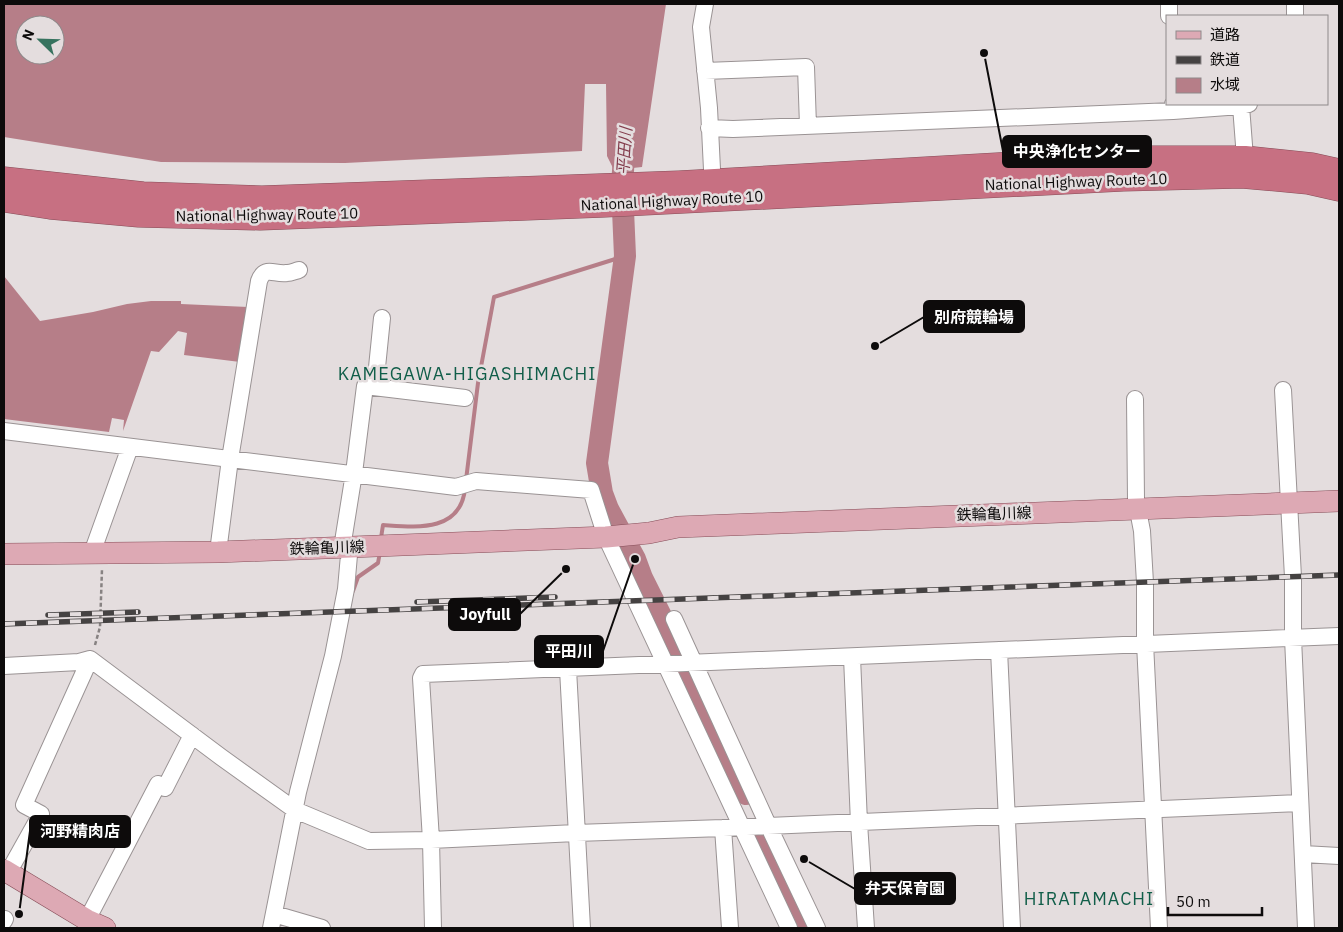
<svg xmlns="http://www.w3.org/2000/svg" width="1343" height="932" viewBox="0 0 1343 932" font-family="'IBM Plex Sans','Noto Sans JP',sans-serif">
<style>
.water{fill:#b67e88;fill-rule:evenodd}
.lines{fill:none;stroke-linecap:round;stroke-linejoin:round}
.stream{stroke:#b67e88;stroke-width:4}
.river{stroke:#b67e88;stroke-width:22}
.minor-casing{stroke:#9a9394;stroke-width:18}
.major-casing{stroke:#864d58;stroke-width:22}
.highway-casing{stroke:#864d58;stroke-width:25}
.path{stroke:#878282;stroke-width:2.5;stroke-dasharray:4 2.5;stroke-linecap:butt}
.minor{stroke:#fff;stroke-width:16}
.major{stroke:#dda9b4;stroke-width:21}
.highway{stroke:#c77082;stroke-width:24}
.rail-casing{stroke:#454242;stroke-width:5.5}
.rail{stroke:#e4ddde;stroke-width:4;stroke-dasharray:11;stroke-linecap:butt}
.labels{text-anchor:middle;stroke-width:5;stroke-linejoin:round;paint-order:stroke}
.street-label{font-size:15px;fill:#0d0b0b;stroke:#e4ddde}
.water-label{font-size:16px;font-style:italic;fill:#833c4c;stroke:#e4ddde}
.quarter-label{font-size:18px;letter-spacing:1px;fill:#115e49;stroke:#e4ddde}
.leader{fill:none;stroke:#0d0b0b;stroke-width:2}
.callout-dot{fill:#0d0b0b;stroke:#e4ddde;stroke-width:2}
.callout{fill:#0d0b0b;stroke:#0d0b0b;stroke-width:2}
.callout-label{font-size:16px;text-anchor:middle;font-weight:bold;fill:#fff}
</style>
<rect width="100%" height="100%" fill="#e4ddde"/>
<!-- water -->
<path class="water" d="M4 4H666L642 167 614 170 607 156 606 84H585L582 151 345 163 161 162 4 137ZM25 25H55V55H25Z
M4 276 40 321 93 312 127 304 151 301H181V304L248 307 240 362 184 355 187 333 178 331 159 352 151 351 123 431 124 420 112 418 109 432 4 419V334L5 332 4 330Z"/>
<g class="lines">
<!-- stream -->
<path class="stream" d="M466 480 478 383 494 297 625 256
M381 538 383 525C415 527 460 533 465 489
M353 591 358 577 378 563 380 552"/>
<!-- river -->
<path class="river" d="M625 139 622 187 625 256 597 463 602 493 608 509 635 559 642 578 667 628 671 642 746 794
M763 832 803 928"/>
<defs>
<path id="minor" d="M705 4 701 27 709 108 713 190
M1169 4V16
M1295 4V16
M705 71 806 67 808 126
M1241 106 1245 158
M1173 111 1241 106 1249 104
M709 128 733 129 1173 111V104
M375 387 382 318
M1283 390 1293 577V638L1306 928
M1135 399 1136 500 1142 531 1145 583V643L1159 928
M4 431 456 487 476 481 591 490 606 537 789 928
M218 552 230 459 259 281C265 265 274 275 287 273 291 273 295 271 299 270
M92 553 130 447
M674 619 768 825 817 928
M999 650 1012 928
M852 657 859 823 866 928
M4 666 79 662 90 659 221 757 295 810 369 841 431 840 576 833 723 828 1300 803
M568 669 582 928
M723 828 730 928
M1303 854 1339 856
M8 873 41 814 24 805 90 659
M274 914 322 928
M87 920 158 784 165 788 192 735
M4 921 5 919
M271 928 298 792 333 656 346 589 349 555 342 548 354 473 365 386 465 398
M433 928 431 840 421 678 423 674 1339 636"/>
<path id="major" d="M4 554 218 552 377 546 606 537 649 533 678 527 1339 501
M4 870 87 920 105 928"/>
<path id="highway" d="M4 179 143 194 262 198 679 183 1122 158H1245L1312 165 1339 171
M4 200 50 207 139 215 260 218 605 205 1123 179 1242 176 1308 182 1339 189"/>
</defs>
<!-- minor casing -->
<use href="#minor" class="minor-casing"/>
<!-- major casing -->
<use href="#major" class="major-casing"/>
<!-- highway casing -->
<use href="#highway" class="highway-casing"/>
<!-- path -->
<path class="path" d="M95 645 100 627 102 569"/>
<!-- minor -->
<use href="#minor" class="minor"/>
<!-- major -->
<use href="#major" class="major"/>
<!-- highway -->
<use href="#highway" class="highway"/>
<defs>
<path id="rail" d="M417 602 555 597
M48 615 138 612
M4 624 1339 575"/>
</defs>
<!-- rail casing -->
<use href="#rail" class="rail-casing"/>
<!-- rail -->
<use href="#rail" class="rail"/>
</g>
<g class="labels">
<!-- street labels -->
<g class="street-label">
<text transform="translate(1076 182) rotate(-2)" y="5">National Highway Route 10</text>
<text transform="translate(672 201) rotate(-3)" y="5">National Highway Route 10</text>
<text transform="translate(267 215) rotate(-1)" y="5">National Highway Route 10</text>
<text transform="translate(994 514) rotate(-2)" y="5">鉄輪亀川線</text>
<text transform="translate(327 548) rotate(-2)" y="5">鉄輪亀川線</text>
</g>
<!-- water labels -->
<g class="water-label">
<text transform="translate(624 151) rotate(-86)" y="6">平田川</text>
</g>
<!-- quarter labels -->
<g class="quarter-label">
<text x="467" y="380">KAMEGAWA-HIGASHIMACHI</text>
<text x="1089" y="905">HIRATAMACHI</text>
</g>
</g>
<!-- callouts -->
<path class="leader" d="M984 53L1003 151M875 346L924 317M566 569L520 614M635 559L603 651M19 914L30 831M804 859L855 889"/>
<g class="callout-dot">
<circle cx="984" cy="53" r="5"/>
<circle cx="875" cy="346" r="5"/>
<circle cx="566" cy="569" r="5"/>
<circle cx="635" cy="559" r="5"/>
<circle cx="19" cy="914" r="5"/>
<circle cx="804" cy="859" r="5"/>
</g>
<g class="callout">
<rect x="1003" y="136" width="148" height="31" rx="5"/>
<rect x="924" y="301" width="100" height="31" rx="5"/>
<rect x="449" y="599" width="71" height="31" rx="5"/>
<rect x="535" y="636" width="68" height="31" rx="5"/>
<rect x="30" y="816" width="100" height="31" rx="5"/>
<rect x="855" y="873" width="100" height="31" rx="5"/>
</g>
<g class="callout-label">
<text x="1077" y="157">中央浄化センター</text>
<text x="974" y="323">別府競輪場</text>
<text x="485" y="620">Joyfull</text>
<text x="569" y="657">平田川</text>
<text x="80" y="837">河野精肉店</text>
<text x="905" y="894">弁天保育園</text>
</g>
<!-- border -->
<rect width="1343" height="932" fill="none" stroke="#0d0b0b" stroke-width="10"/>
<!-- legend -->
<rect x="1166" y="15" width="162" height="90" fill="#e4ddde" stroke="#8e898a"/>
<rect x="1176" y="31" width="25" height="8" fill="#dda9b4" stroke="#8e898a"/>
<text x="1210" y="40" font-size="15" fill="#0d0b0b">道路</text>
<rect x="1176" y="56" width="25" height="8" fill="#454242" stroke="#8e898a"/>
<text x="1210" y="65" font-size="15" fill="#0d0b0b">鉄道</text>
<rect x="1176" y="78" width="25" height="15" fill="#b67e88" stroke="#8e898a"/>
<text x="1210" y="90" font-size="15" fill="#0d0b0b">水域</text>
<!-- north arrow -->
<g transform="translate(40 40) rotate(293)"><circle r="24" fill="#e4ddde" stroke="#8e898a"/>
<path d="M0-4L9 19L0 12L-9 19Z" fill="#37735f"/>
<text y="-8" font-size="14" font-weight="bold" text-anchor="middle" fill="#0d0b0b">N</text>
</g>
<!-- scale -->
<path d="M1168 907v8h94v-8" fill="none" stroke="#0d0b0b" stroke-width="2.5"/>
<text x="1176" y="907" font-size="15" fill="#0d0b0b" stroke="#e4ddde" stroke-width="4" paint-order="stroke">50 m</text>
</svg>
